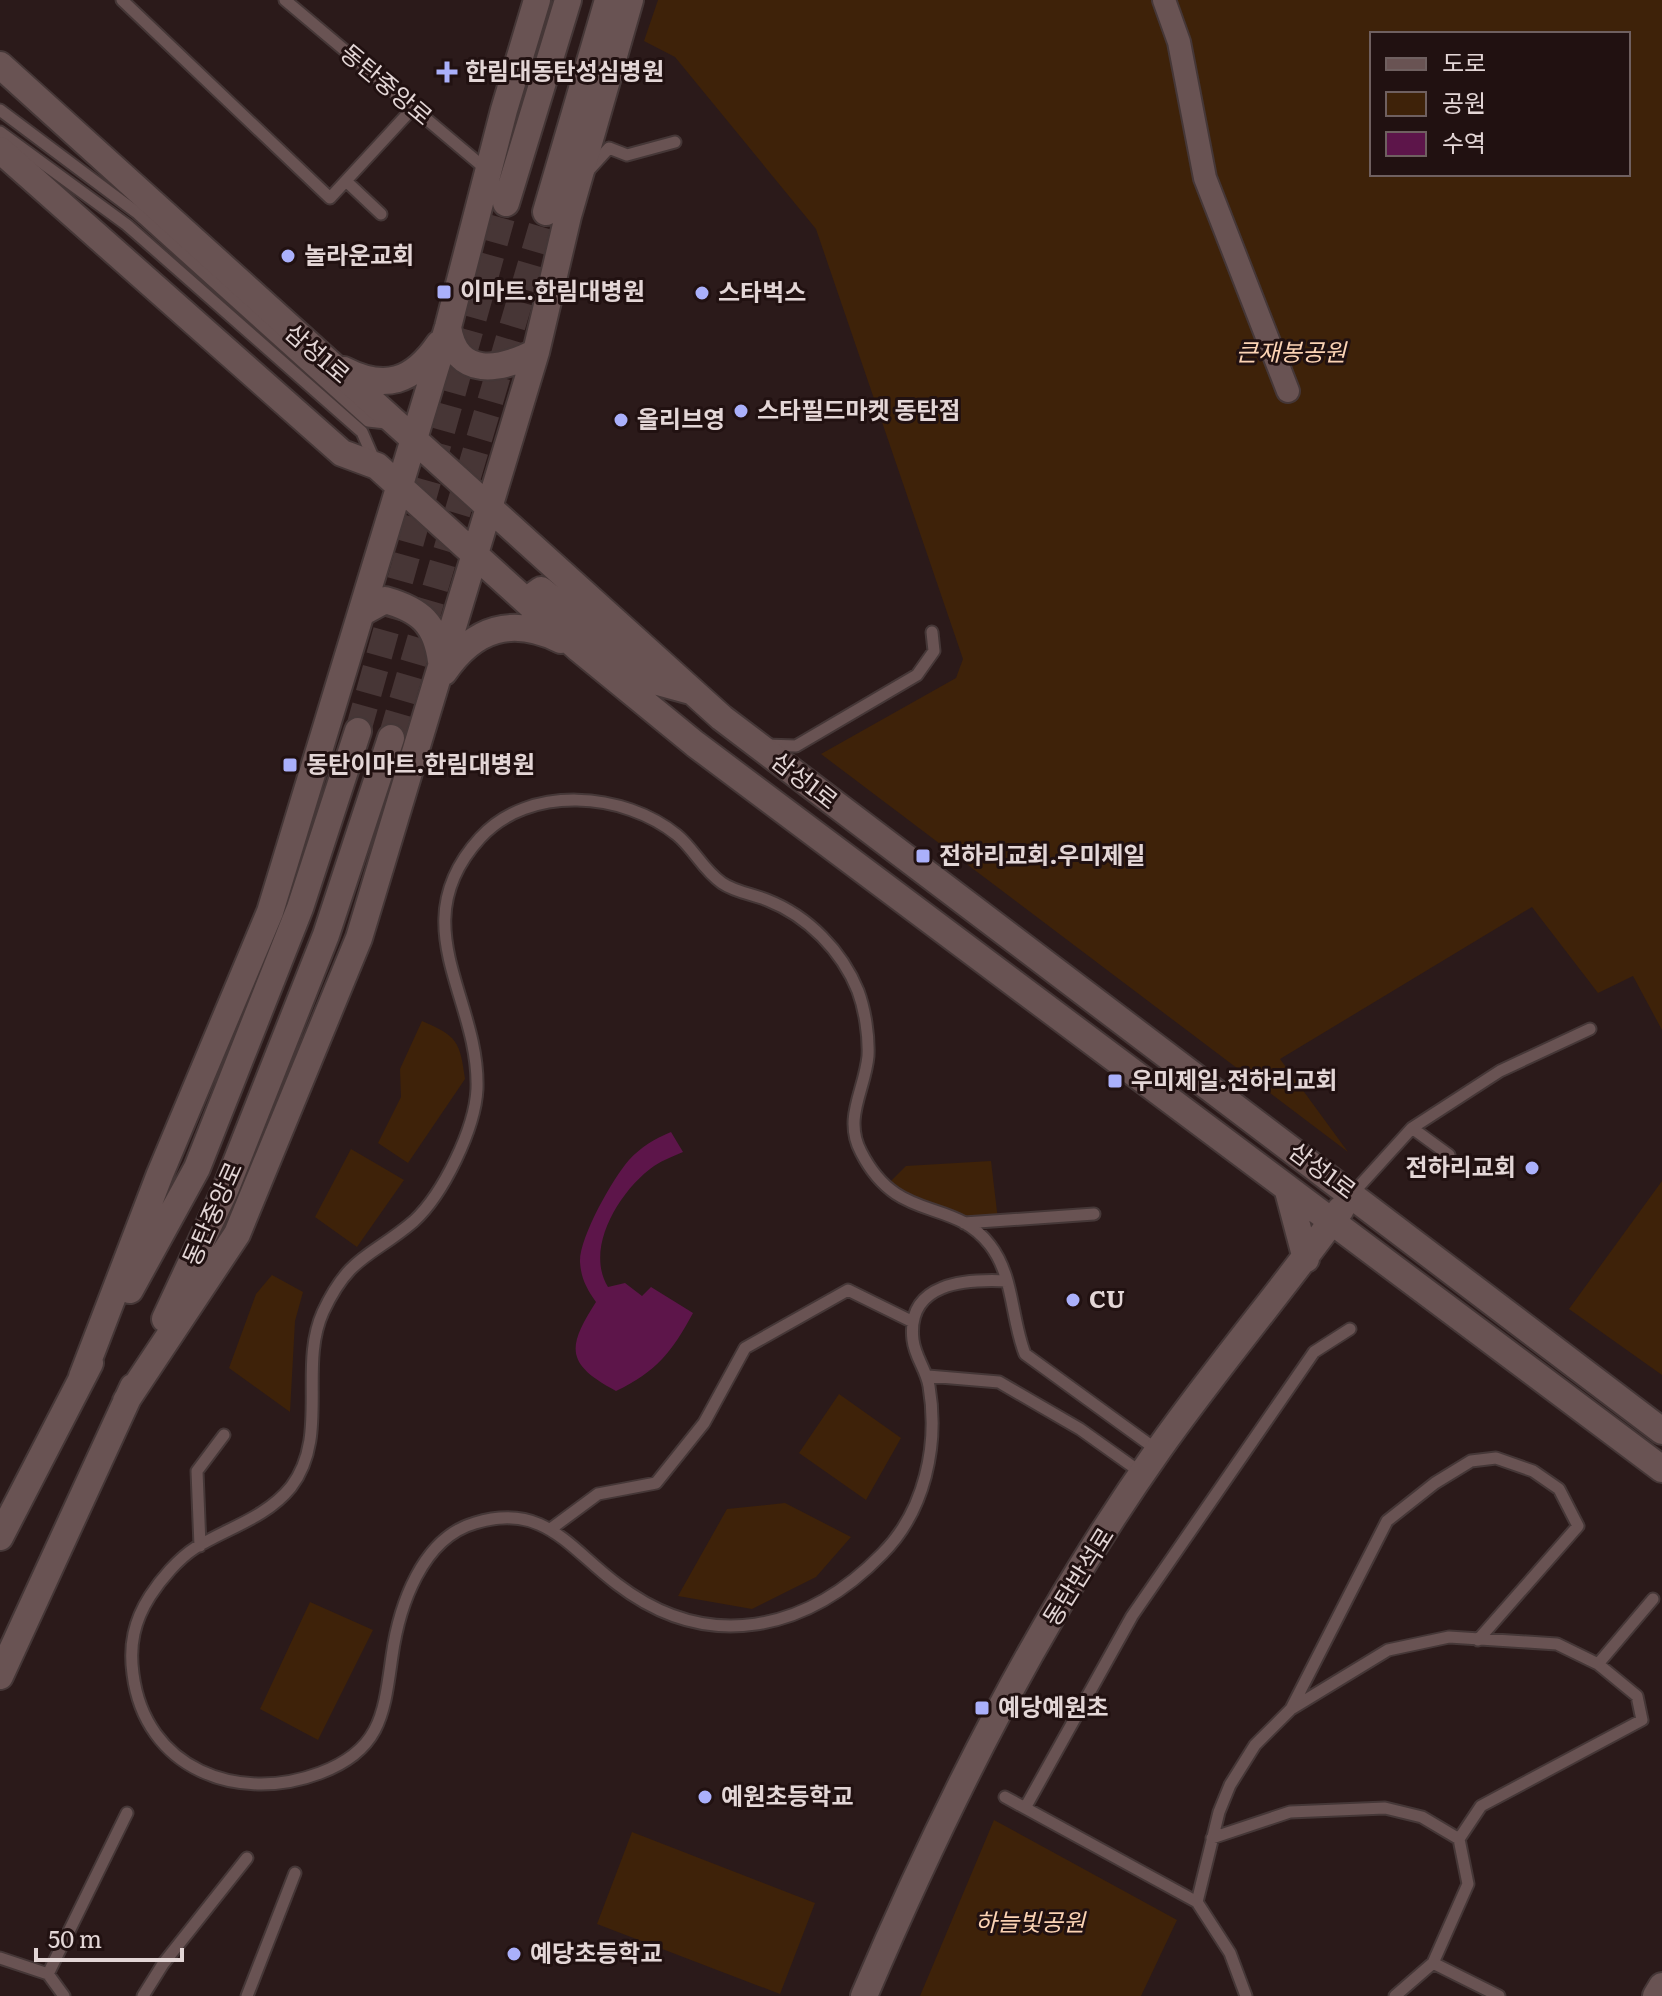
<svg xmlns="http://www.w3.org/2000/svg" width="1662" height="1996" viewBox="0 0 1662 1996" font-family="Literata,'Noto Sans KR',serif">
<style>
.green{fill:#3e2209;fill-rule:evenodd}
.water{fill:#5d154a}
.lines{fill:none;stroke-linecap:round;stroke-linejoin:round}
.tertiary-tunnel{stroke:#473636;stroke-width:26;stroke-dasharray:26 13;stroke-linecap:butt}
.service-casing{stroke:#453737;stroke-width:15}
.minor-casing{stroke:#453737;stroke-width:26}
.tertiary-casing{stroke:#453737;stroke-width:30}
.service{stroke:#695353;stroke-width:11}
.minor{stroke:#695353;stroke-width:22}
.tertiary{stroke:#695353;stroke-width:26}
.poi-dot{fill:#aab0fb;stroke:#211111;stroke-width:3}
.labels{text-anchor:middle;stroke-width:6;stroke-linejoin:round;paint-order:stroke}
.poi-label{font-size:24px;font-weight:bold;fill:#e3d6d6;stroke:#211111;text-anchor:start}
.street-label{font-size:24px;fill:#e3d6d6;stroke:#211111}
.park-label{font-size:24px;font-style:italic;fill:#fbd3b4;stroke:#211111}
</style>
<rect width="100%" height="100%" fill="#2b1a1a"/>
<!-- green -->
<path class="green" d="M658 0H1662V1030L1633 976 1598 993 1532 907 1280 1059 1348 1152 821 754 956 678 963 659 816 229 675 57 644 41ZM1372 34H1628V174H1372Z
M422 1021C457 1036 460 1041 465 1079L408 1163 378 1143 401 1097 400 1069Z
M351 1149 404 1180 357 1247 315 1217Z
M991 1161 998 1220 963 1223 886 1186 906 1166Z
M1662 1181V1375L1569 1309Z
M272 1275 303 1292 295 1321 290 1412 229 1368 256 1294Z
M839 1394 901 1438 866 1500 799 1453Z
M785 1503 851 1537 816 1577 752 1609 678 1596 727 1509Z
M310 1602 373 1630 318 1740 260 1709Z
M994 1820 1177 1920 1141 1996H920Z
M632 1832 815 1903 780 1994 597 1924Z"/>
<!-- water -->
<path class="water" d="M671 1132 683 1152C674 1156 663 1160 654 1166 620 1190 584 1248 608 1287L625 1283 642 1296 651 1287 693 1313C672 1352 656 1372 616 1391 565 1364 567 1347 596 1302 587 1289 581 1279 580 1262 579 1238 613 1178 629 1160 641 1147 654 1139 671 1132Z"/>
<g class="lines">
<!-- tertiary-tunnel -->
<path class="tertiary-tunnel" d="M358 731 506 203
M391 738 546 212"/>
<defs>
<path id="service" d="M122 0 330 198 413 108
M285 0 487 170
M0 110 136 212 368 421 386 423
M0 132 127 225 362 432 375 462
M589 170 609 148 627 155 675 142
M346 181 381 214
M766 745 796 746 917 675 934 651 932 632
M1412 1128 1449 1155
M1353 1193 1412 1128 1500 1071 1590 1029
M964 1223 1094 1214
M1007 1281C966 1279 906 1282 913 1340 915 1357 926 1369 929 1386 939 1445 925 1511 882 1554 807 1631 708 1654 617 1584 569 1548 544 1502 475 1523 422 1538 399 1606 392 1656 384 1712 382 1750 320 1773 238 1804 145 1769 133 1674 129 1645 134 1621 150 1596 161 1579 178 1559 195 1548 227 1528 266 1518 291 1487 330 1436 298 1367 323 1312 350 1254 372 1257 414 1221 443 1194 475 1129 477 1089 480 997 401 925 480 838 529 784 624 792 677 835 694 849 703 870 722 883 735 892 752 894 767 900 808 916 842 951 858 991 865 1010 869 1036 868 1056 865 1090 843 1118 861 1152 898 1225 952 1196 990 1245 1014 1276 1011 1319 1025 1354L1157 1450
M928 1376 999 1382 1080 1429 1143 1474
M552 1528 598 1494 656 1483 704 1423 745 1348 848 1290 913 1322
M200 1546 197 1471 224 1435
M1291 1709 1387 1521 1435 1483 1471 1461 1496 1458 1533 1471 1559 1489 1578 1526 1478 1640
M1005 1797 1197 1902
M1025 1808 1132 1616 1314 1352 1350 1329
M1212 1838 1290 1812 1385 1808 1422 1817 1459 1839
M0 1958 48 1974
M1433 1963 1499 1996
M64 1996 48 1974 127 1813
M143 1996 163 1964 247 1858
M247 1996 295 1873
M1246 1996 1230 1953 1197 1902 1219 1812 1230 1785 1255 1745 1291 1709 1388 1650 1449 1637 1557 1644 1598 1664
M1395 1996 1433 1963 1468 1884 1459 1839 1481 1806 1642 1720 1637 1696 1598 1664 1653 1599"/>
<path id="minor" d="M1164 0 1179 42 1205 178 1288 391"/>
<path id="tertiary" d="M0 65 722 718 1662 1431
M0 150 342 453 377 466 579 649 695 744 1662 1469
M506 203 568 0
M546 212 608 0
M448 327C456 380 501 370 536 352
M344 370C385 391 413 382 439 344
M535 608 534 595 541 590 647 679 687 690
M361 613 385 600C421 610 436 624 441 661
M444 672C474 628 512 616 561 640
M1288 1191 1306 1259
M130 1290 197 1168 300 908 358 731
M165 1319 226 1188 326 935 391 738
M82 1377 160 1174 270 912 448 327 504 110 537 0
M126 1401 237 1234 359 938 536 352 568 216 630 0
M0 1537 90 1363
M0 1676 133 1387
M864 1996C945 1806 1039 1619 1159 1449 1217 1367 1282 1290 1341 1209
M1656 1996 1662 1986"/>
</defs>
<!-- service casing -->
<use href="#service" class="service-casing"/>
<!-- minor casing -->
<use href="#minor" class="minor-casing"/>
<!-- tertiary casing -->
<use href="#tertiary" class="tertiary-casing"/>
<!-- service -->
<use href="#service" class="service"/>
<!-- minor -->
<use href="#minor" class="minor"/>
<!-- tertiary -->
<use href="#tertiary" class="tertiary"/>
</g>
<!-- markers -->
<g class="poi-dot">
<path d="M443 60h8v8h8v8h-8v8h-8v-8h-8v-8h8z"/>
<circle cx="288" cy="256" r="8"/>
<rect x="436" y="284" width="16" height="16" rx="4"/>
<circle cx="702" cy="293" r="8"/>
<circle cx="741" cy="411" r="8"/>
<circle cx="621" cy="420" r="8"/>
<rect x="282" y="757" width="16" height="16" rx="4"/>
<rect x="915" y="848" width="16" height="16" rx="4"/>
<rect x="1107" y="1073" width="16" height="16" rx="4"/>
<circle cx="1532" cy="1168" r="8"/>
<circle cx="1073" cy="1300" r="8"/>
<rect x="974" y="1700" width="16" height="16" rx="4"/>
<circle cx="705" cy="1797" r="8"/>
<circle cx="514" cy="1954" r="8"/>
</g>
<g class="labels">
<!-- poi labels -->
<g class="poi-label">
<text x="465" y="80">한림대동탄성심병원</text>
<text x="304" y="264">놀라운교회</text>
<text x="460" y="300">이마트.한림대병원</text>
<text x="718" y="301">스타벅스</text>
<text x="757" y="419">스타필드마켓 동탄점</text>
<text x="637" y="428">올리브영</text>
<text x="306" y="773">동탄이마트.한림대병원</text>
<text x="939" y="864">전하리교회.우미제일</text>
<text x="1131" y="1089">우미제일.전하리교회</text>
<text x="1516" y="1176" text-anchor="end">전하리교회</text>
<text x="1089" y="1308">CU</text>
<text x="998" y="1716">예당예원초</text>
<text x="721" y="1805">예원초등학교</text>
<text x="530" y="1962">예당초등학교</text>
</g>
<!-- street labels -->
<g class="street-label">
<text transform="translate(386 85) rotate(40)" y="8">동탄중앙로</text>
<text transform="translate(317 354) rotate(41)" y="8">삼성1로</text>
<text transform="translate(804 781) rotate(38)" y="8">삼성1로</text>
<text transform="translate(1322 1171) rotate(37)" y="8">삼성1로</text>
<text transform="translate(213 1214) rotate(-66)" y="8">동탄중앙로</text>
<text transform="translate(1079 1577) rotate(-58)" y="8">동탄반석로</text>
</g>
<!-- park labels -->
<g class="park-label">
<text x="1291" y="361">큰재봉공원</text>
<text x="1030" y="1931">하늘빛공원</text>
</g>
</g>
<!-- legend -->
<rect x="1370" y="32" width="260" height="144" fill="#211111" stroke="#6f6060" stroke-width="2"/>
<rect x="1386" y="58" width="40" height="12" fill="#695353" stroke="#6f6060" stroke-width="2"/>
<text x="1442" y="72" font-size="24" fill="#e3d6d6">도로</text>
<rect x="1386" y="92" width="40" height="24" fill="#3e2209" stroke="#6f6060" stroke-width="2"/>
<text x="1442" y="112" font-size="24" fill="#e3d6d6">공원</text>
<rect x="1386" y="132" width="40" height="24" fill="#5d154a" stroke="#6f6060" stroke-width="2"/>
<text x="1442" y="152" font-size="24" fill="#e3d6d6">수역</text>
<!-- scale -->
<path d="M36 1948v12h146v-12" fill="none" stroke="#e3d6d6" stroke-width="4"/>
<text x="48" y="1948" font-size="24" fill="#e3d6d6" stroke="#211111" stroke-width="6" paint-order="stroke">50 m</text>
</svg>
